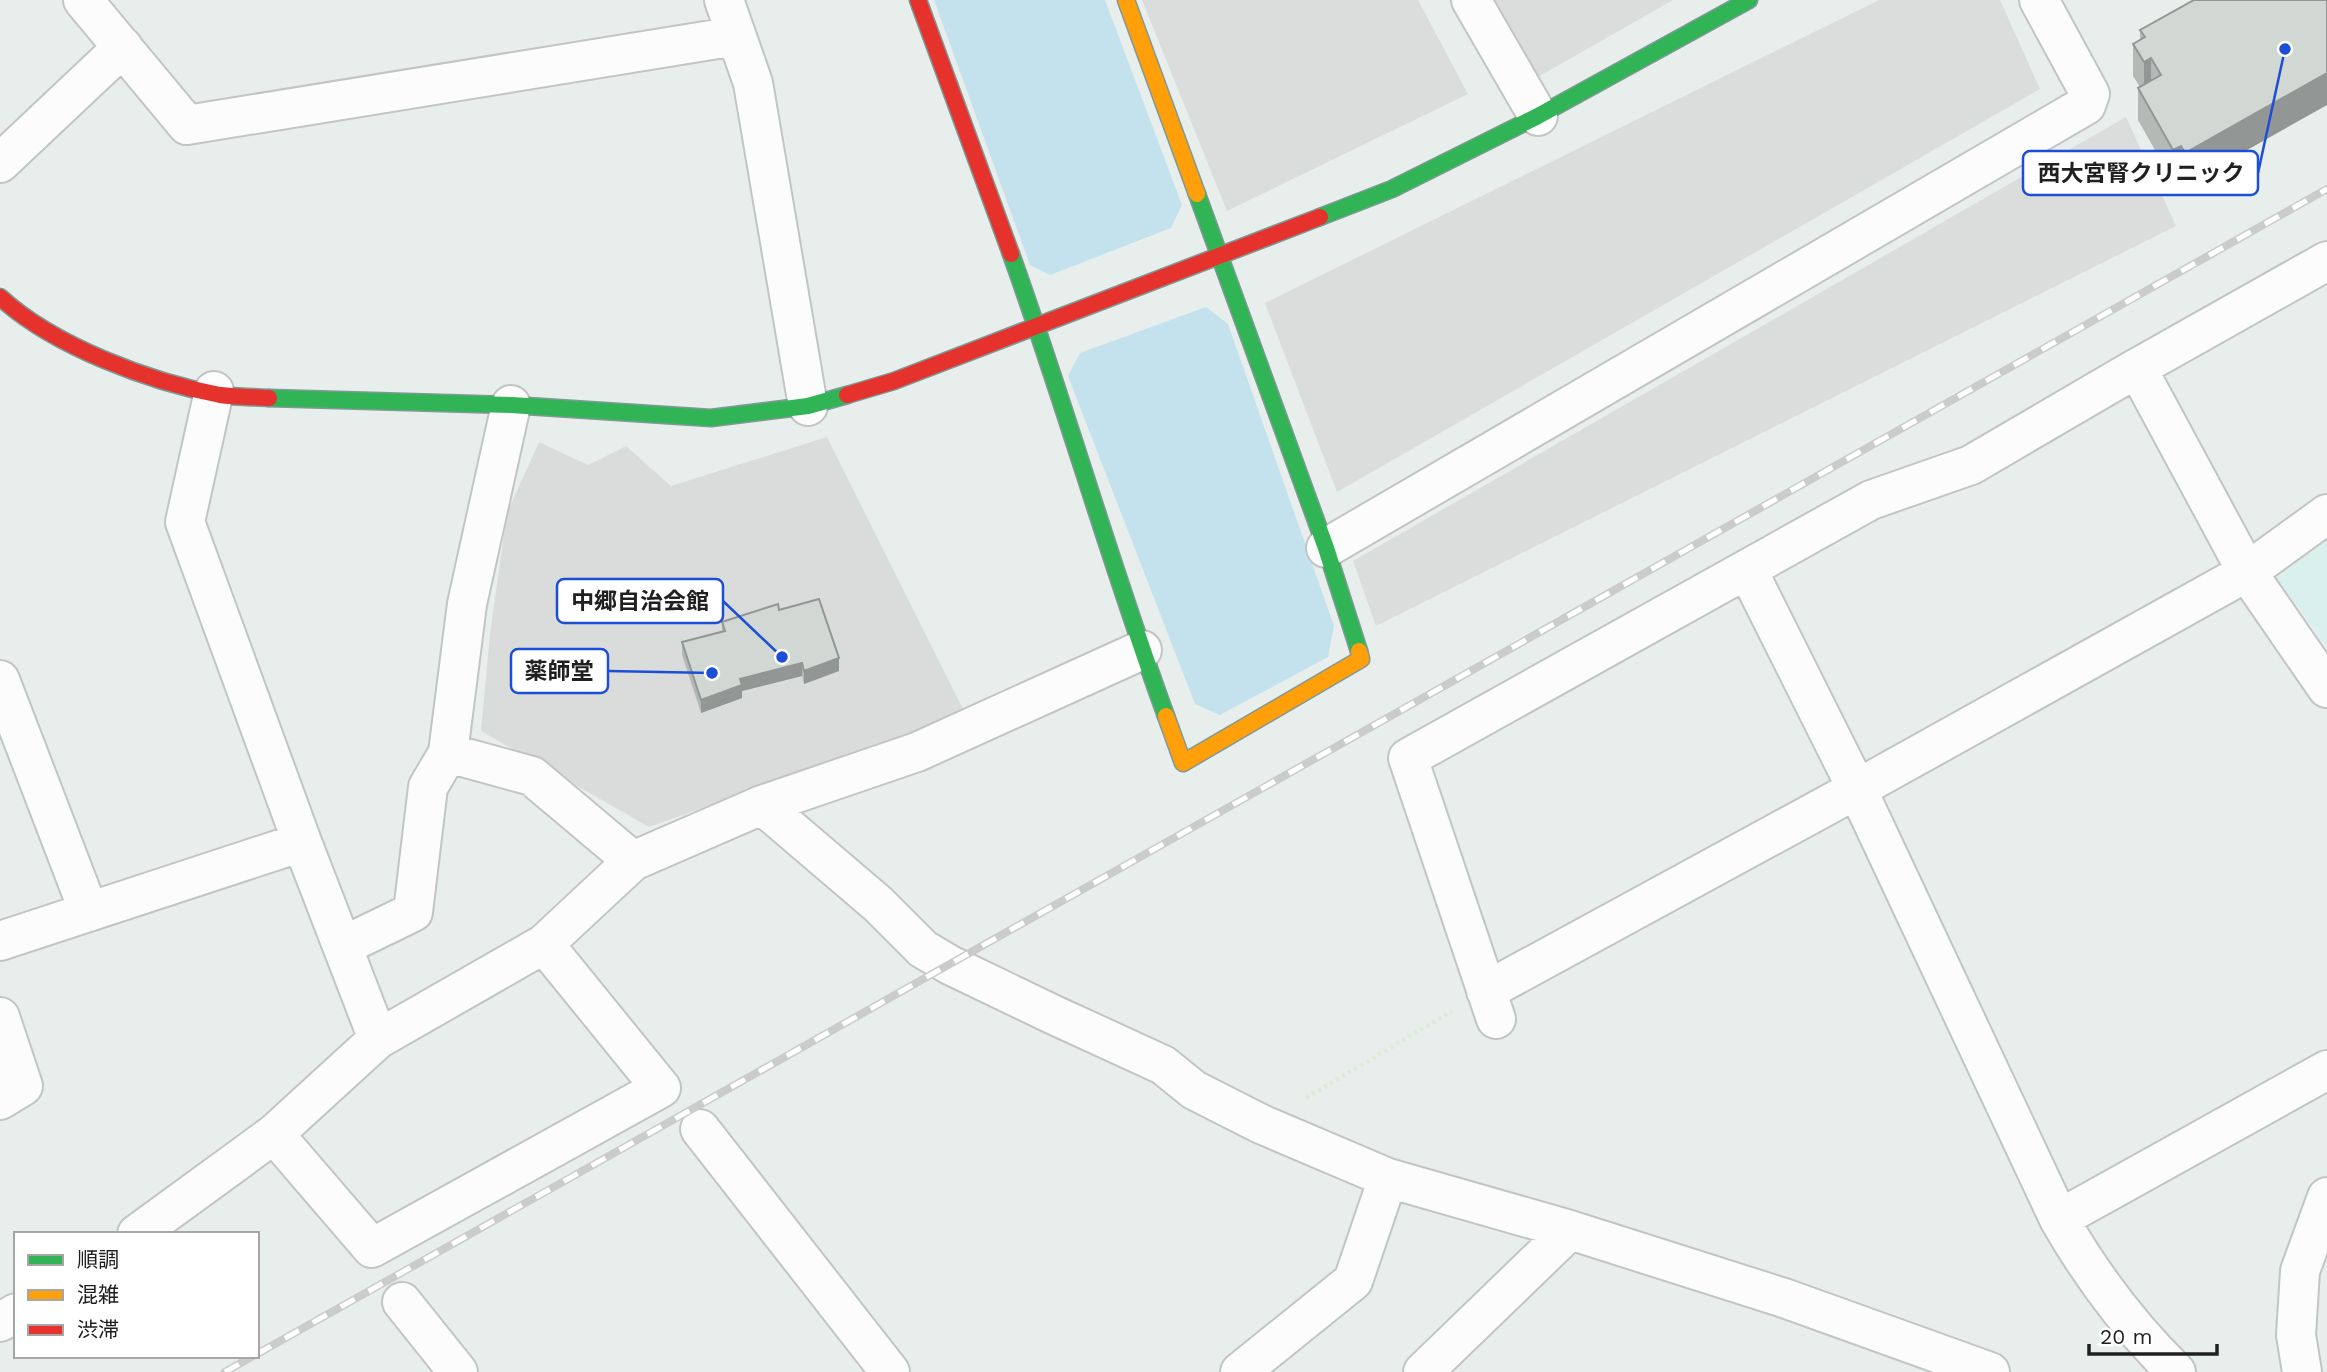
<svg xmlns="http://www.w3.org/2000/svg" width="2327" height="1372" viewBox="0 0 2327 1372" font-family="'Work Sans','Noto Sans JP',sans-serif">
<style>
.residential{fill:#dadddb}
.religious{fill:#dadcdb}
.farmland{fill:#daf0ec}
.grass{fill:#c4e2ee}
.lines{fill:none;stroke-linecap:round;stroke-linejoin:round}
.street-casing{stroke:#c3c5c4;stroke-width:42}
.fast-casing{stroke:#7f9996;stroke-width:19}
.slow-casing{stroke:#7f9996;stroke-width:19}
.jam-casing{stroke:#7f9996;stroke-width:19}
.path{stroke:#daecd9;stroke-width:4.5;stroke-dasharray:3.5 3.5;stroke-linecap:butt}
.street{stroke:#fcfcfc;stroke-width:38}
.fast{stroke:#30b455;stroke-width:16}
.slow{stroke:#ff9f0a;stroke-width:16}
.jam{stroke:#e5322d;stroke-width:16}
.rail-casing{stroke:#cacbcb;stroke-width:8}
.rail{stroke:#fff;stroke-width:5;stroke-dasharray:16;stroke-linecap:butt}
.wall{fill:#b4b9b5}
.shaded-wall{fill:#929694}
.building{fill:#d1d7d3;stroke:#929694;stroke-width:2}
.leader{fill:none;stroke:#1d4ed8;stroke-width:2.5}
.callout-dot{fill:#1d4ed8;stroke:#fff;stroke-width:2.5}
.callout{fill:#fff;stroke:#1d4ed8;stroke-width:2.5}
.callout-label{font-size:23px;text-anchor:middle;font-weight:bold;fill:#202020}
</style>
<rect width="100%" height="100%" fill="#e8eeeb"/>
<!-- residential -->
<path class="residential" d="M1142 0H1418L1468 94 1227 211Z
M1490 0H1673L1538 77Z
M1879 0H2000L2040 89 1337 492 1265 303Z
M2126 117 2176 226 1376 626 1353 561Z"/>
<!-- religious -->
<path class="religious" d="M827 437 964 711 882 744 649 827 481 731 490 634 507 513 539 442 588 465 626 446 671 486Z"/>
<!-- farmland -->
<path class="farmland" d="M2327 531V646L2276 578 2298 552Z"/>
<!-- grass -->
<path class="grass" d="M934 0H1105L1182 205 1171 228 1050 275 1030 265Z
M1206 307 1228 324 1334 626 1328 657 1220 715 1195 704 1068 376 1080 353Z"/>
<g class="lines">
<defs>
<path id="street" d="M83 0 187 125 736 36
M724 0 753 83 808 406
M1471 0 1538 116
M0 163 123 47
M2327 261 2137 368 2247 572 2327 688
M214 391 185 522 302 842 378 1039
M1326 548 2086 105 2090 94 2039 0
M0 680 89 912
M448 753 467 604 511 405
M762 805 878 904 923 949 950 965 1054 1015 1163 1065 1194 1090 1261 1124 1388 1178 1570 1230 1784 1298 1990 1372
M0 941 302 842
M343 946 413 912 428 787 448 753 532 776 633 861
M1486 991 1857 789 1747 569
M0 1017 23 1086 0 1100
M1496 1019 1408 758 1871 500 1971 465 2137 368
M700 1129 890 1372
M274 1134 372 1248 661 1088 544 944
M2059 1219 2327 1070
M137 1234 274 1134 378 1039 544 944 633 861 762 805 917 752 1142 650
M402 1302 458 1372
M0 1322 16 1313
M1240 1372 1353 1281 1388 1178
M1423 1372 1570 1230
M2176 1372C2130 1327 2091 1275 2059 1219L1857 789 2247 572 2327 514
M2302 1372 2296 1335 2300 1271 2327 1197"/>
<path id="fast" d="M1197 194 1326 548 1359 651
M1320 217 1392 189 1538 116 1749 0
M1011 254C1066 407 1110 563 1166 716
M269 398 511 405 711 418 808 406 847 395"/>
<path id="slow" d="M1126 0 1197 194
M1166 716 1183 763 1361 659 1359 651"/>
<path id="jam" d="M918 0 1011 254
M0 297C53 346 150 382 220 395 236 397 253 397 269 398
M847 395 894 381 1320 217"/>
</defs>
<!-- street casing -->
<use href="#street" class="street-casing"/>
<!-- fast casing -->
<use href="#fast" class="fast-casing"/>
<!-- slow casing -->
<use href="#slow" class="slow-casing"/>
<!-- jam casing -->
<use href="#jam" class="jam-casing"/>
<!-- path -->
<path class="path" d="M1306 1098 1452 1011"/>
<!-- street -->
<use href="#street" class="street"/>
<!-- fast -->
<use href="#fast" class="fast"/>
<!-- slow -->
<use href="#slow" class="slow"/>
<!-- jam -->
<use href="#jam" class="jam"/>
<defs>
<path id="rail" d="M257 1354 2327 189
M225 1372 253 1356"/>
</defs>
<!-- rail casing -->
<use href="#rail" class="rail-casing"/>
<!-- rail -->
<use href="#rail" class="rail"/>
</g>
<!-- wall -->
<path class="wall" d="M2194 0 2185 185 2181 178 2173 182 2138 120V88L2140 87 2133 76V44L2140 40V30Z
M722 622 839 671 804 684 802 676 742 691V698L701 713 682 655V642L722 631Z"/>
<!-- shaded-wall -->
<path class="shaded-wall" d="M2151 58V90L2144 94V62Z
M2327 73V105L2185 185V153Z
M2181 146V178L2173 182V150Z
M839 658V671L804 684V671Z
M802 663V676L742 691V698L701 713V700L740 679Z"/>
<!-- building -->
<path class="building" d="M2194 0H2327V73L2185 153 2181 146 2173 150 2138 88 2161 75 2151 58 2144 62 2133 44 2145 37 2140 30Z
M819 599 839 658 804 671 802 663 740 679 742 685 701 700 682 642 725 631 722 622 778 604 779 610Z"/>
<!-- callouts -->
<path class="leader" d="M2285 49L2258 173M782 657L723 601M712 673L608 671"/>
<g class="callout-dot">
<circle cx="2285" cy="49" r="7"/>
<circle cx="782" cy="657" r="7"/>
<circle cx="712" cy="673" r="7"/>
</g>
<g class="callout">
<rect x="2023" y="151" width="235" height="44" rx="7"/>
<rect x="557" y="579" width="166" height="44" rx="7"/>
<rect x="511" y="649" width="97" height="44" rx="7"/>
</g>
<g class="callout-label">
<text x="2141" y="181">西大宮腎クリニック</text>
<text x="640" y="609">中郷自治会館</text>
<text x="559" y="679">薬師堂</text>
</g>
<!-- legend -->
<rect x="14" y="1232" width="245" height="126" fill="#ffffff" stroke="#a6a6a6" stroke-width="2"/>
<rect x="28" y="1255" width="35" height="10" fill="#30b455" stroke="#a6a6a6" stroke-width="2"/>
<text x="77" y="1267" font-size="21" fill="#202020">順調</text>
<rect x="28" y="1290" width="35" height="10" fill="#ff9f0a" stroke="#a6a6a6" stroke-width="2"/>
<text x="77" y="1302" font-size="21" fill="#202020">混雑</text>
<rect x="28" y="1325" width="35" height="10" fill="#e5322d" stroke="#a6a6a6" stroke-width="2"/>
<text x="77" y="1337" font-size="21" fill="#202020">渋滞</text>
<!-- scale -->
<path d="M2089 1344v10h128v-10" fill="none" stroke="#202020" stroke-width="3.5"/>
<text x="2100" y="1344" font-size="21" fill="#202020" stroke="#ffffff" stroke-width="5" paint-order="stroke">20 m</text>
</svg>
